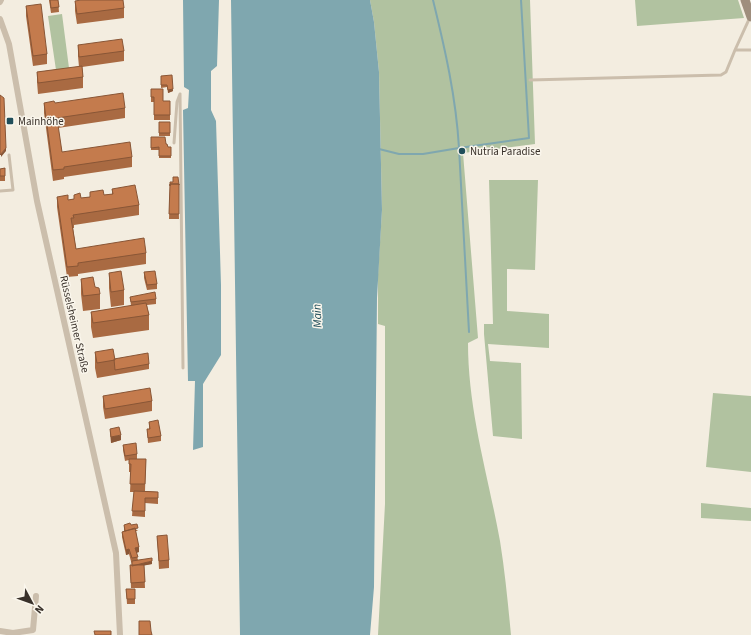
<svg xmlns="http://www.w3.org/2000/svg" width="751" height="635" viewBox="0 0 751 635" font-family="'Source Sans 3',sans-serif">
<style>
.green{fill:#b1c2a0}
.water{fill:#7fa7af}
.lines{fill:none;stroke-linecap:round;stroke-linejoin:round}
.stream{stroke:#7fa7af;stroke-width:2}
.lane{stroke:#cbbeac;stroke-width:3}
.street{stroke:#cbbeac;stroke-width:6}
.secondary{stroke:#9f8e7d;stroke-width:9}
.wall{fill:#a96a42}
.shaded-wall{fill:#895636}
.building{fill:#c47b4d;stroke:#895636}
.poi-dot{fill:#204e5a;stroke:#faf6ec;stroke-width:1.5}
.labels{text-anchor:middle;stroke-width:3;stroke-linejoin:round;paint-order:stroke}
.poi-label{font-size:11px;fill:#39312a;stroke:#faf6ec;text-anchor:start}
.street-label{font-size:11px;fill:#39312a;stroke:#faf6ec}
.water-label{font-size:12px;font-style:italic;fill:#204e5a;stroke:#faf6ec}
</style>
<rect width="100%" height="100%" fill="#f3ede0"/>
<!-- green -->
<path class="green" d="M370 0H530L535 144 463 153 478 338 468 343C468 411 488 475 500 541 505 572 508 604 511 635H378L385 504V326L378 324V275L382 210 379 72 374 22Z
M635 0H738L744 18 637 26Z
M62 14 69 68 56 70 48 16Z
M489 180H538L535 270 507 269V311L549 314V348L488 344 490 361 521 363 522 439 493 436 484 334V324H493Z
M713 393 751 396V472L706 467Z
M701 503 751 508V521L701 518Z"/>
<!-- water -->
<path class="water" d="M183 0H219L217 66 211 71V110L216 121 221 285V355L203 384V447L193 450 195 381H188L183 110 188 108 189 90 184 87Z
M231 0H370L374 22 379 72 382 210 377 298 374 587 370 635H240Z"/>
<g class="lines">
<!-- stream -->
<path class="stream" d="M433 0C445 49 456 97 459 148L529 138 521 0
M379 149 399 154H423L459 148 469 332"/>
<!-- lane -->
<path class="lane" d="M735 50 750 17
M530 80 721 75 726 72 735 50H751
M180 94 183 368
M174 143 177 102 180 94
M0 191 13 190 9 155"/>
<!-- street -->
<path class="street" d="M0 2 1 0
M0 19 9 44 37 201 116 553 120 635
M0 631 13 633 33 630 36 596"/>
<!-- secondary -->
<path class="secondary" d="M745 0 751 17"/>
</g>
<!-- wall -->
<path class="wall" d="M49 0H58L59 12 51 13Z
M75 1 124 8V18L77 24 75 11Z
M26 6 47 54V64L33 66 26 16Z
M78 45 124 51V61L82 67 83 77V88L38 94 37 82V72L79 67 78 56Z
M161 76 173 91 168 93 167 87 161 88Z
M151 89 163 101H170V120H154V102H151Z
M44 103 125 108V118L58 128 62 152 132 157V167L64 177V179L53 181 44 113Z
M159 122H170V136H159Z
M151 137 166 144 168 147H171V158H159V150H151Z
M5 168V181H0V169Z
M178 177 179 219H169L170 188V182H173Z
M112 189 139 205V215L74 225V228H73L76 249 146 253V264L78 274V276L67 277 57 207V197L68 200 74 199V195L81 198 90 197V192L104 195 112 194Z
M144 272 157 284V289L147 290 144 278Z
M109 273 124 290V305L111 307 109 288Z
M81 279 95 287 100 294V309L83 311 81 294Z
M130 297 156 299V304L147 305 149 315V330L93 338 91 327V312L131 306Z
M95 352 114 359 149 364V369L97 378 95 368Z
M103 396 152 401V411L105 419 103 407Z
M149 422 161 436V441L148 443 147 429H149Z
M110 429 121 440 111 443 110 434Z
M123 445 137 454V459H146L145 491 158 492V504L145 503V517L132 516 134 492H130L131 472H129V460L125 461 123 450Z
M124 525H131L138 531H136L139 552 136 553 138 560 152 564 144 565 145 588H131L130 565H132L129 554 126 555 122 537V532L124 531Z
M157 536 169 560V568L159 569Z
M126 589H135V604H127Z"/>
<!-- shaded-wall -->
<path class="shaded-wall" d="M173 89V91L168 93V90Z
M6 148V151L1 157V154Z
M121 435V440L111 443V437Z
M139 547V552L135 553V548Z
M129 549V554L126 555V550Z
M152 561V564L132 568V566Z"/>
<!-- building -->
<path class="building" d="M50 0H58L59 7 51 8Z
M81 0H123L124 8 77 14 75 1Z
M41 4 47 54 33 56 26 6Z
M122 39 124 51 79 57 78 45Z
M82 66 83 77 38 83 37 72Z
M172 75 173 89 168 90 167 85H161V76Z
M151 89H163V101H170V115H154V97H151Z
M123 93 125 108 57 118 62 152 130 142 132 157 64 167V169L53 170 44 103 54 101 55 103Z
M0 95 4 98 6 148 0 155Z
M159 122H170V133H159Z
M151 137H165L166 144H167L168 147H171V156H159V147L151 148Z
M5 168V176H0V169Z
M173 177H178L179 185V184H170V186V182H173Z
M170 184H179V214H169Z
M135 185 139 205 73 215 74 218H71L76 249 144 238 146 253 78 263V266L67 267 57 197 68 195V200L74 199V195L80 193 81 198 90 197V192L103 190 104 195 113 194 112 189Z
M121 271 124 290 111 292 109 273Z
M155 271 157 284 147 285 144 272Z
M93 277 95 287 99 288 100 294 83 296 81 279Z
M155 292 156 299 131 302 130 297Z
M146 303 149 315 93 323 91 312Z
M113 349 115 360 97 363 95 352Z
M148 353 149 364 115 370 114 359Z
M150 388 152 401 105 409 103 396Z
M158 420 161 436 148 438 147 429H150L149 422Z
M119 427 121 435 111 437 110 429Z
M136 443 137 454 125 456 123 445Z
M129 459H146L145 484H130L131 464H129Z
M134 491 158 492V498H145V511H132Z
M130 523 131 525 137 524 138 528 125 531 124 525Z
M135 528 139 547 135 548 138 557 132 558 129 549 126 550 122 532Z
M167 535 169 560 159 561 157 536Z
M152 558V561L132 566V561Z
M130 565H144L145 582 131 583Z
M126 589H135V599H127Z
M139 621H150L151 631 152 635H139Z
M94 631H111V635H95Z"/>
<!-- markers -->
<g class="poi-dot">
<rect x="6" y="117" width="8" height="8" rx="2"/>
<circle cx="462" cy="151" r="4"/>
</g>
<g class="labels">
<!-- poi labels -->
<g class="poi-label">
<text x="18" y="125">Mainhöhe</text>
<text x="470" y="155">Nutria Paradise</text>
</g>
<!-- street labels -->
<g class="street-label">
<text transform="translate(75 324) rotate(77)" y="4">Rüsselsheimer Straße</text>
</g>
<!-- water labels -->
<g class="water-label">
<text transform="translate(317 316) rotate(-93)" y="4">Main</text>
</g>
</g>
<!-- north arrow -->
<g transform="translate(32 603) rotate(131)" stroke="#faf6ec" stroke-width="3" paint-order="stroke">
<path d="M0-3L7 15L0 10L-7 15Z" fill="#39312a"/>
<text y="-6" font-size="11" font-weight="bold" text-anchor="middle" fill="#39312a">N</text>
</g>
</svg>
